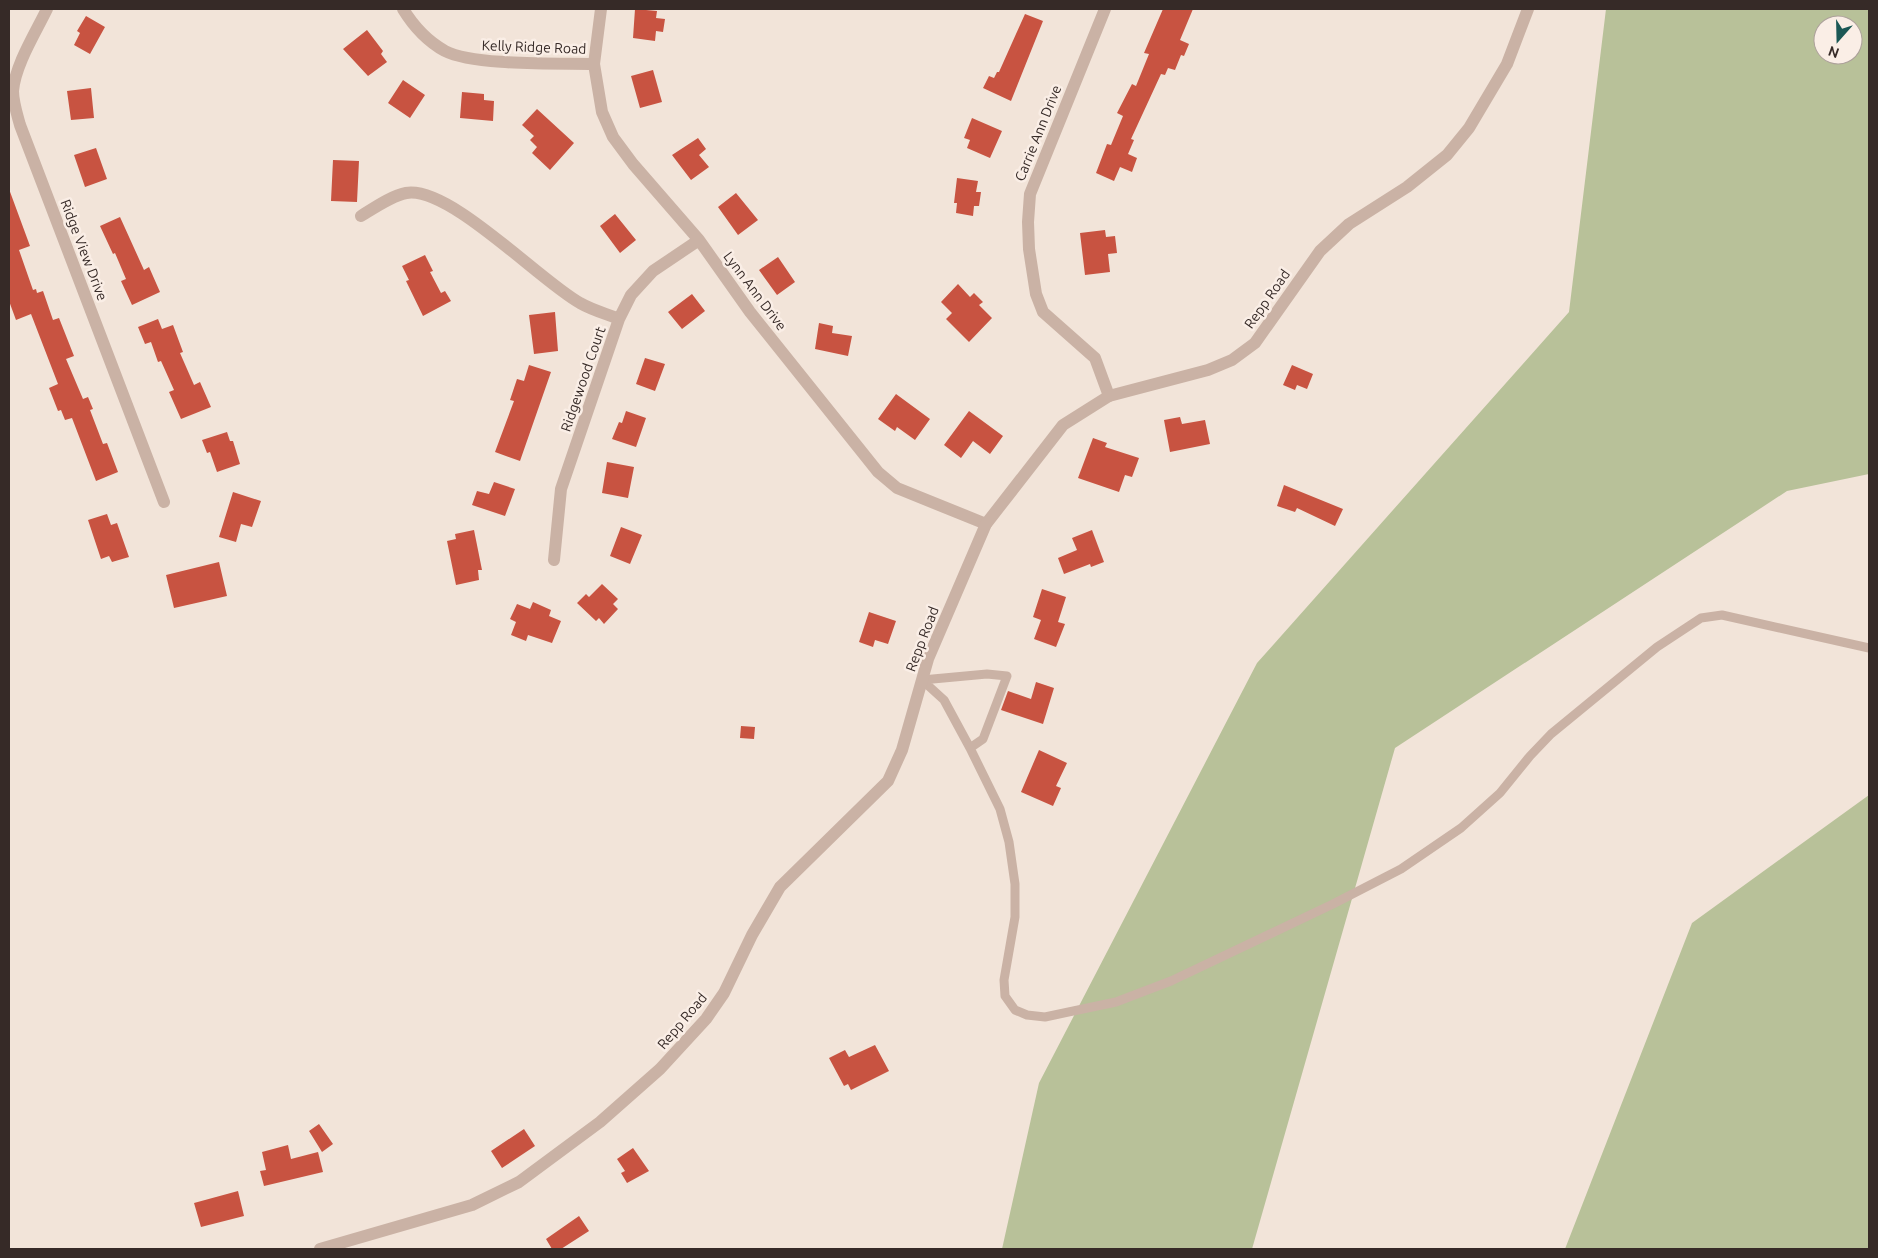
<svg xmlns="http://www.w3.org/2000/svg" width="1878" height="1258" viewBox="0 0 1878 1258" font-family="Ubuntu,sans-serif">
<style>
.green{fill:#b8c199;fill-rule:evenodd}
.building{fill:#c85341}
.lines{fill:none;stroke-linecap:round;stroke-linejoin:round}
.service{stroke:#cab2a5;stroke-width:9}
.minor{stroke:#cab2a5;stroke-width:12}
.tertiary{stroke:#cab2a5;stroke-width:12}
.labels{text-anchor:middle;stroke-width:5;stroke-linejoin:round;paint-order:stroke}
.street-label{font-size:14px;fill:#362a27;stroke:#faeee6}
</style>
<rect width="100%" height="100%" fill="#f2e4d9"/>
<!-- green -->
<path class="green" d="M1606 9H1869V474L1787 491 1395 748 1252 1249H1002L1039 1083 1257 663 1569 312ZM1823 25H1853V55H1823Z
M1869 795V1249H1565L1692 923Z"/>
<!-- building -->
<path class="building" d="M635 9 657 11 656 18 665 19 663 32 656 31 655 41 633 38Z
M1163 9H1193L1180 40 1189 44 1184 56 1181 55 1175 70 1168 68 1165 75 1161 74 1131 139 1134 140 1128 154 1137 158 1132 172 1120 167 1114 181 1096 173 1107 144 1111 145 1123 116 1117 113 1132 84 1136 86 1149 54 1144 53Z
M1025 14 1043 21 1011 101 983 88 989 76 994 78 997 72H999Z
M86 16 105 27 90 54 74 45 80 33 77 31Z
M367 30 383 51 381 54 387 62 368 76 343 49Z
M653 70 662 102 640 108 631 76Z
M403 80 425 95 410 118 388 103Z
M91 88 94 118 71 120 67 91Z
M462 92 484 94V100L494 101 493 121 460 118Z
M537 109 574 143 550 170 532 153 537 147 530 140 534 136 522 125Z
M972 118 1002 131 990 158 967 148 970 140 964 138Z
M698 138 706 149 699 155 709 167 691 180 672 155Z
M96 148 107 179 85 187 74 155Z
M333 160 359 161 357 202 331 201Z
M957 178 978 181 976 192H981L979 206H974L973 216 956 213 957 203H954Z
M9 189 30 246 19 250 33 290 36 289 37 293 43 291 53 320 59 318 74 356 66 359 83 399 88 397 93 409 90 410 103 444 107 443 118 472 96 481 72 418 65 420 61 410 58 411 49 388 58 384 31 314 16 320 9 301Z
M736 193 758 220 738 235 718 207Z
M615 214 636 240 620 253 600 226Z
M120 217 144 270 149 267 160 292 132 305 121 281 126 279 115 253 113 254 100 226Z
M1105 230 1106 237 1115 236 1117 253 1108 254 1110 272 1085 275 1080 233Z
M425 255 433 271 430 272 441 293 445 291 451 301 423 316 406 281 409 280 402 266Z
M778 257 795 282 777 295 759 270Z
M958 284 970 297 974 293 983 302 979 305 992 318 969 342 946 319 952 313 941 302Z
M692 294 705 311 682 329 668 312Z
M555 312 558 351 534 354 529 315Z
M158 319 162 329 173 325 183 352 180 353 194 385 200 382 211 407 181 419 169 392 174 390 161 361 158 362 151 342 145 344 138 327Z
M819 323 833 326 832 333 852 336 848 356 815 349Z
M645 358 665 364 655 391 636 384Z
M529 365 551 372 520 461 495 452 514 401 510 400 517 379 524 381Z
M1292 365 1313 374 1307 389 1297 385 1295 390 1283 385Z
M896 394 930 419 915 440 897 427 895 431 878 419Z
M626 411 646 418 636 447 612 439 619 422 622 423Z
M969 411 1003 436 990 454 973 441 961 458 944 445Z
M1180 417 1182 424 1205 420 1210 444 1170 452 1164 420Z
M227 432 230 441H233L240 464 217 472 210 452 207 453 202 440Z
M1093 438 1107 443 1105 447 1139 458 1132 477 1125 475 1119 492 1078 478Z
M607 462 634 467 628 498 602 493Z
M494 482 515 489 505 516 472 505 477 491 489 494Z
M1284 485 1343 509 1335 526 1297 508 1295 512 1277 506Z
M233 492 261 501 252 527 241 524 236 542 219 537Z
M107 514 111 525 117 523 129 557 112 562 109 556 101 559 88 520Z
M621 527 642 535 630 564 610 556Z
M474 530 482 570H478L479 580 456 585 447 541 456 539 455 534Z
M1092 530 1104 562 1091 567 1090 564 1064 574 1058 558 1077 550 1072 538Z
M219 562 227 596 174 608 166 575Z
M602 584 618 599 613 604 618 609 604 624 599 618 596 621 577 603 586 594 589 597Z
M1042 589 1066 597 1058 622 1065 624 1056 647 1034 639 1041 620 1033 617Z
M533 602 551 610 549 616 561 621 552 643 528 635 526 641 511 635 516 622 510 619 517 604 530 609Z
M869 612 896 621 888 644 875 640 873 647 859 642Z
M1036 682 1054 688 1043 724 1001 710 1008 691 1031 699Z
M741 726 755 727 754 739 740 738Z
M1039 750 1067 763 1056 786 1061 788 1053 806 1021 792Z
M875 1045 889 1071 851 1090 848 1084 844 1086 829 1058 845 1050 849 1057Z
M319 1124 333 1144 322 1152 309 1131Z
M524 1129 535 1146 502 1168 491 1151Z
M288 1145 291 1159 318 1152 323 1172 264 1186 260 1171 266 1170 262 1152Z
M633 1148 649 1171 627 1183 621 1173 625 1171 617 1159Z
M238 1191 244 1216 201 1227 194 1203Z
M579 1216 589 1231 561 1249H552L546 1239Z"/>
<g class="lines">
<!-- service -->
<path class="service" d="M922 680 944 700 970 748 1000 809 1009 842 1015 884V917L1004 980 1005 996 1015 1010 1027 1015 1045 1017 1116 1002 1171 981 1333 904 1401 869 1461 828 1500 793 1530 756 1551 734 1657 647 1701 618 1722 615 1869 648
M922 680 987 674 1007 676 983 739 970 748"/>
<!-- minor -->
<path class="minor" d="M47 9C36 32 15 65 13 91 13 102 17 114 20 125L164 502
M403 9C414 27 427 41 445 51 474 66 559 63 594 64
M601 9 594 64 602 112 613 137 633 164 699 240 750 312 878 472 897 488 986 524
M1105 9 1030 194 1028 222 1029 249 1036 294 1043 312 1095 358 1109 396
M361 216C374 208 391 196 406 193 449 185 541 282 580 303 592 310 607 314 619 319
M554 560 561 489 619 319 631 295 653 271 699 240"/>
<!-- tertiary -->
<path class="tertiary" d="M320 1249 472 1205 519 1182 600 1122 660 1069 706 1019 724 993 752 935 780 887 888 781 902 750 928 659 986 524 1063 425 1109 396 1208 370 1232 360 1255 343 1320 251 1349 224 1407 187 1447 155 1469 128 1507 64 1528 9"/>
</g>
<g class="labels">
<!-- street labels -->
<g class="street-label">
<text transform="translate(534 47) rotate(2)" y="5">Kelly Ridge Road</text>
<text transform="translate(1038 133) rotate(-68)" y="5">Carrie Ann Drive</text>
<text transform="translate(84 250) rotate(69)" y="5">Ridge View Drive</text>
<text transform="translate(755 291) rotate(53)" y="5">Lynn Ann Drive</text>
<text transform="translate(1267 299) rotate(-55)" y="5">Repp Road</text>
<text transform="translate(583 379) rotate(-71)" y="5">Ridgewood Court</text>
<text transform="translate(922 639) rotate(-69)" y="5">Repp Road</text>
<text transform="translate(682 1021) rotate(-50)" y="5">Repp Road</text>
</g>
</g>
<!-- border -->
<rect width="1878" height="1258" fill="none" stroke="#362a27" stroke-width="20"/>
<!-- north arrow -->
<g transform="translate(1838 40) rotate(200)"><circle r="24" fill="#faeee6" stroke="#aca09a"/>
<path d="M0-4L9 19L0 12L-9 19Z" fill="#1b5855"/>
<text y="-8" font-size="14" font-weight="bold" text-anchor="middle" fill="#362a27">N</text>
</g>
</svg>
